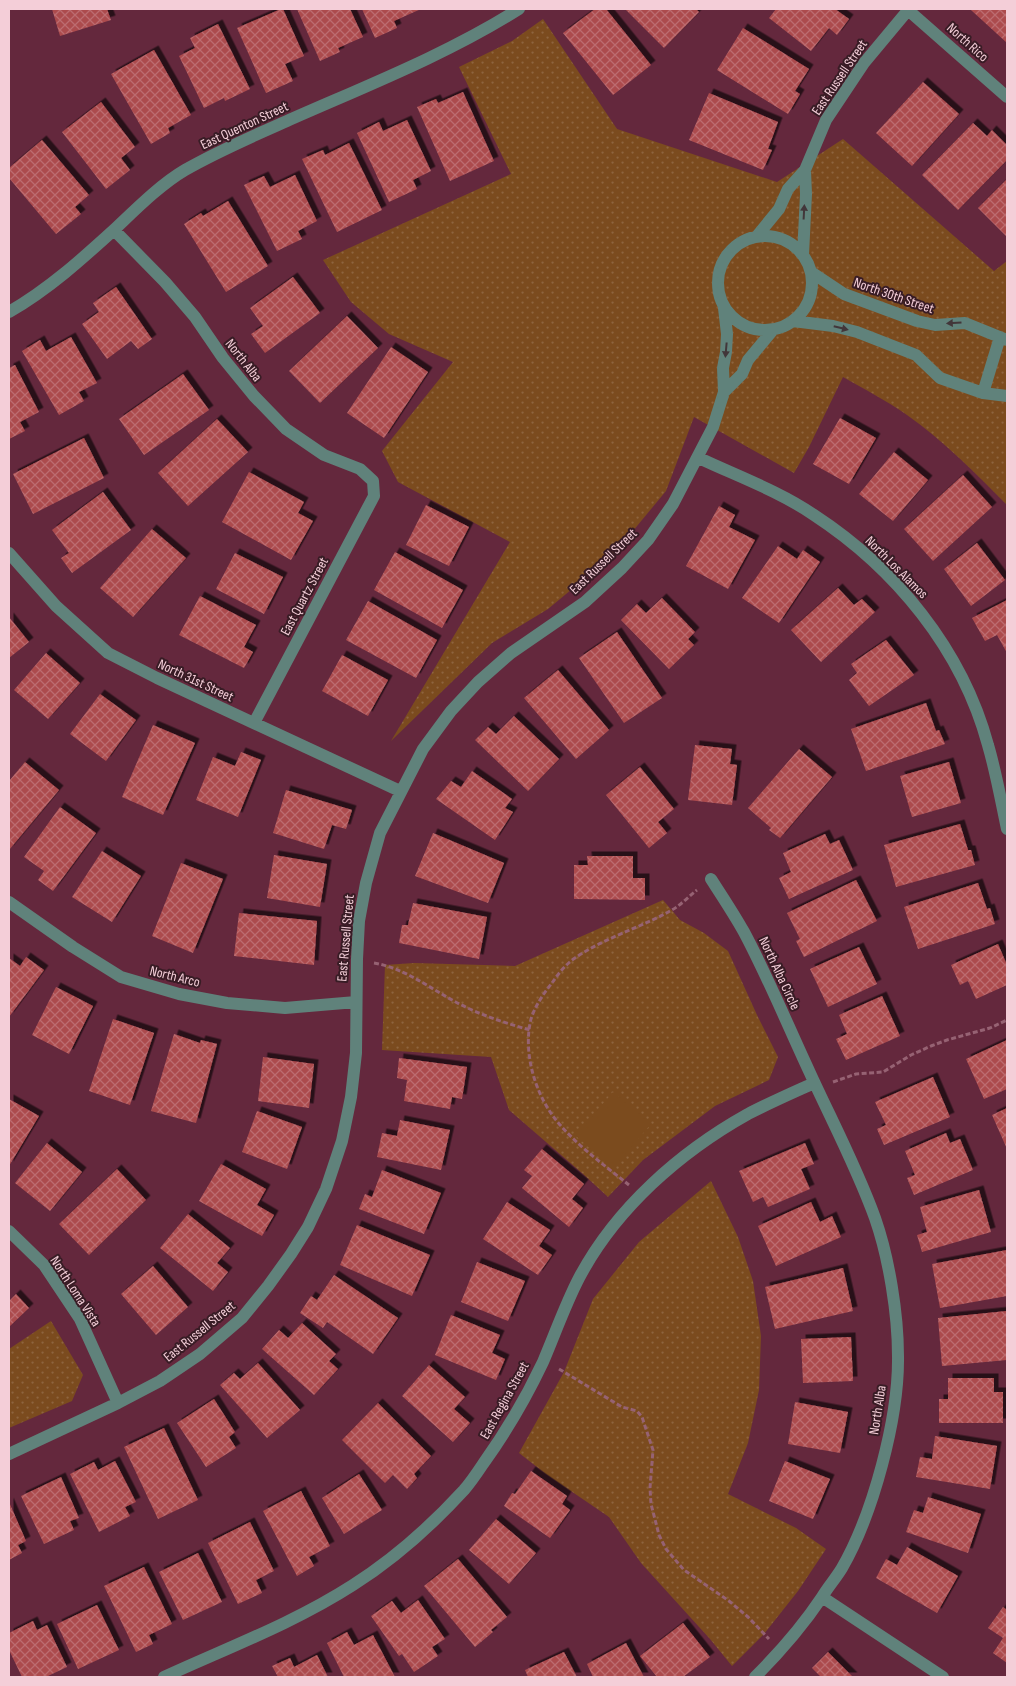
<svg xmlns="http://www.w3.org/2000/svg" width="1016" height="1686" viewBox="0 0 1016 1686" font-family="'Sofia Sans Condensed',sans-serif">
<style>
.park{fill:url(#park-dots)}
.pitch{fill:#7b4b1e}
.building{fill:url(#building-cross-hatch);filter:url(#shadow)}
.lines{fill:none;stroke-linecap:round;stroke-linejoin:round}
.path{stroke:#966273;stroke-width:3;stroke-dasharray:5 2.5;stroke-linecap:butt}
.minor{stroke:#60827b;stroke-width:12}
.oneway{fill:#42363a}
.labels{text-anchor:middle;stroke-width:4;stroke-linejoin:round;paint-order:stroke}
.street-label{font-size:14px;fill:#f4ced8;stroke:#381c25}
</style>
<defs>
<pattern id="park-dots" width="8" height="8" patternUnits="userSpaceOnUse" patternTransform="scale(1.25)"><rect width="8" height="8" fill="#7b4b1e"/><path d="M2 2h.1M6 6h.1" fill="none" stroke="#8e643e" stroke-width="1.8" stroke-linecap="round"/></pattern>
<pattern id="building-cross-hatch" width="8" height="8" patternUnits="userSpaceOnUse" patternTransform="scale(1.25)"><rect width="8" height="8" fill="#ac4b4e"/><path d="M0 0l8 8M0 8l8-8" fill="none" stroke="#bc6c6f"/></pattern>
<filter id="shadow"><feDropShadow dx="4.5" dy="-4.5" stdDeviation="0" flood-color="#0009"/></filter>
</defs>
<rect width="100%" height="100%" fill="#64283d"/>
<!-- park -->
<path class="park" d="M543 19 617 129 777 182 843 139 994 271 1007 261V505C975 473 944 441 907 415 887 401 864 389 843 377L809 447 794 473 694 417 666 491 613 555 548 609 492 643 391 741 510 542 398 482 382 451 453 362 389 334 351 302 323 260 511 174 459 67 512 41Z
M663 900 680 920 704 933 728 951 757 1015 778 1057 769 1080 715 1106 643 1160 608 1197 583 1174 509 1110 491 1057 382 1050 385 965 414 963 515 966Z
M711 1181 738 1237 753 1281 761 1336 759 1390 748 1443 728 1494 796 1528 826 1549 798 1591 764 1634 732 1666 710 1639 641 1563 609 1517 546 1474 519 1453 564 1372 593 1299 639 1242Z
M51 1321 83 1375 72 1401 9 1428V1349Z"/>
<!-- pitch -->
<path class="pitch" d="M613 1092 651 1124 613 1168 576 1136Z"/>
<!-- building -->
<path class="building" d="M52 9H107L111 20 60 36Z
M281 9H283L304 56 285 64 293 81 266 93 237 28Z
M297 9H350L363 37 338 48 340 52 320 61Z
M362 9H421L394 21 397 28 375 38Z
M595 9H606L651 65 613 95 563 33Z
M625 9H696L699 12 664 48Z
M776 9H835L849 19 837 35 829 28 811 51 769 18Z
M973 9H1007V43L971 10Z
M218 24 250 89 225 101 224 98 204 108 179 56 195 48 190 38Z
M743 28 809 69 795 91 800 94 788 114 717 70Z
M154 50 191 115 168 128 170 133 151 144 111 74Z
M923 82 959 114 912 166 876 133Z
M463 92 494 161 450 181 417 107 436 99 438 103Z
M709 93 778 122 768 149 772 150 763 170 689 140Z
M101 102 135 147 121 158 130 170 106 189 62 132Z
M407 120 431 171 413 180 417 189 389 202 357 133 379 122 383 131Z
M973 123 987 136 992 130 1007 145V160L958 210 922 175Z
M42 140 89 195 75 207 81 214 56 234 9 178V168Z
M349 143 382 210 337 232 302 159 323 150 325 155Z
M295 175 317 221 298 231 302 239 277 251 244 185 264 176 270 187Z
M1007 179V237L978 208Z
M228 201 268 266 226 292 184 224 201 213 203 216Z
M293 277 320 313 265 353 251 334 263 326 250 308Z
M116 287 152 339 138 349 131 341 107 359 82 324 99 312 93 303Z
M347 316 378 348 320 403 289 371Z
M71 337 97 383 79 392 84 401 59 415 22 351 40 340 46 351Z
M391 347 428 372 384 438 347 413Z
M15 365 39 412 20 422 25 431 9 439V368Z
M183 374 209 410 144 455 119 419Z
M840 418 876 438 849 484 813 464Z
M217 419 248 452 188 506 158 473Z
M84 438 104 478 33 514 13 474Z
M894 452 928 480 893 521 859 494Z
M249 472 304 502 298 513 313 521 291 560 222 522Z
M963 475 992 507 933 561 904 529Z
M103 492 131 530 72 573 61 558 69 553 52 530Z
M426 505 469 527 449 566 406 545Z
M719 506 735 515 729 527 755 540 728 589 686 566Z
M152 529 186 558 133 617 100 588Z
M977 543 1005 580 971 606 944 569Z
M778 546 797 559 803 550 820 562 779 623 742 598Z
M395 552 463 590 442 628 374 590Z
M235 553 283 577 264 614 216 589Z
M838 588 854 605 862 599 875 612 821 662 791 630Z
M200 596 256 625 244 647 253 652 244 668 179 635Z
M662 598 695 632 688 639 694 645 669 669 621 620 637 604 646 613Z
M1007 600V653L997 635 985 641 972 618Z
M368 601 437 640 416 678 346 640Z
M9 617 29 642 9 658Z
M617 632 662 698 624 723 579 658Z
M886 640 914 675 869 706 849 680 857 673 851 664Z
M46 653 80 683 48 719 14 690Z
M342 655 388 680 368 716 322 691Z
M558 670 609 730 576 759 524 698Z
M100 694 136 720 106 761 70 734Z
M926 703 936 731 939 730 945 744 866 771 851 729Z
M514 716 559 759 528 791 475 740 488 727 496 734Z
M153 725 195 743 163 815 122 797Z
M695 745 732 749 730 764 737 765 732 805 688 800Z
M799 749 832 777 780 838 769 830 771 828 748 808Z
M241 752 261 760 238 817 196 800 213 757 235 766Z
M25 762 59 790 9 850V781Z
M949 762 961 803 912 817 900 776Z
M640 767 674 809 658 822 667 833 649 848 606 795Z
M472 771 512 799 505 808 513 812 495 840 436 799 451 781 461 787Z
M286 790 352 810 346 829 332 825 324 849 273 833Z
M60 807 96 833 53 891 38 880 44 871 24 857Z
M960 824 968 850H971L975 865 896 887 884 845Z
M433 833 504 863 488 903 415 876Z
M825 834 830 844 839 840 853 870 789 899 779 878 791 872 783 853Z
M102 851 141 876 112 922 72 897Z
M274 855 327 864 320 907 267 898Z
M587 856H633V878H645V900L574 899V865H588Z
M181 863 223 879 193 953 152 936Z
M856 880 877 921 804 957 796 941 800 939 787 913Z
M978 883 987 909 990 908 995 924 918 949 904 907Z
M413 903 487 917 479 959 399 943 402 925H408Z
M239 913 317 921 314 965 234 956Z
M998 944 1007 965V985L976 999 968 981 960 985 951 965Z
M859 947 877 984 828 1007 810 969Z
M26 957 44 970 9 1017V958L20 966Z
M56 987 93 1006 69 1054 32 1035Z
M882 996 900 1036 846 1060 836 1039 847 1034 839 1015Z
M113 1019 154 1033 130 1105 89 1091Z
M174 1034 200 1043 201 1040 217 1044 196 1123 151 1111Z
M1007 1040V1089L984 1099 966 1059Z
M263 1057 314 1064 309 1108 258 1101Z
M399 1058 467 1067 462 1099 452 1097 450 1109 404 1101 407 1080 397 1078Z
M933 1077 950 1117 884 1145 877 1129 886 1125 875 1102Z
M9 1099 39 1116 9 1166Z
M1007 1108V1149L992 1115Z
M257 1111 302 1127 287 1169 242 1152Z
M400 1120 450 1130 441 1170 377 1157 382 1133 397 1136Z
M946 1133 950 1143 960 1139 973 1170 914 1195 907 1178 915 1175 905 1151Z
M47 1143 82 1172 50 1211 15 1183Z
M805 1143 814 1164 801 1169 810 1189 768 1207 763 1197 753 1202 739 1171Z
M542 1149 584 1184 572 1199 583 1208 569 1227 522 1188 532 1176 524 1170Z
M221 1164 266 1189 257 1205 274 1215 262 1236 199 1201Z
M117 1169 146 1200 89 1255 59 1224Z
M382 1170 441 1193 424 1234 359 1209 365 1194 372 1197Z
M979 1190 991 1232 922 1252 917 1235 927 1232 920 1207Z
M507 1202 550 1230 539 1246 552 1255 538 1275 483 1239Z
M811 1202 820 1222 832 1216 841 1237 776 1266 758 1226Z
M188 1214 230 1248 217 1263 228 1272 213 1291 160 1248Z
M357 1225 430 1255 412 1296 340 1265Z
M1007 1250V1296L940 1308 932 1264Z
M477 1262 525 1281 508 1321 461 1302Z
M153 1266 188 1307 156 1335 121 1294Z
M843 1268 853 1311 775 1329 765 1287Z
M334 1275 398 1318 373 1354 327 1322 323 1328 300 1313 311 1296 317 1300Z
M16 1294 29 1308 9 1327V1301Z
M1007 1311V1360L942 1366 938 1318Z
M451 1315 500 1335 492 1353 505 1359 496 1380 435 1355Z
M302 1323 336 1354 329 1361 338 1369 314 1395 262 1349 279 1330 288 1338Z
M851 1337 853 1381 803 1383 801 1339Z
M258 1363 300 1410 267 1438 220 1385 234 1373 240 1379Z
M429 1365 465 1397 454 1409 470 1423 453 1442 402 1396Z
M948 1378H994V1392H1003V1423H939V1399H948Z
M214 1399 235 1432 229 1437 236 1448 206 1467 177 1423Z
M795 1402 848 1412 840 1453 788 1444Z
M378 1403 431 1456 414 1474 417 1478 407 1489 393 1475 385 1483 342 1440Z
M164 1428 198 1500 158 1519 124 1447Z
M935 1436 997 1446 990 1489 916 1477 920 1457 932 1459Z
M115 1461 136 1502 125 1507 130 1516 99 1532 70 1474 94 1462 98 1470Z
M785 1461 830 1479 813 1519 769 1501Z
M531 1471 567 1496 562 1504 570 1510 550 1538 504 1506 512 1493 515 1494Z
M359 1474 382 1510 344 1534 322 1498Z
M61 1477 79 1518 70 1521 74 1530 44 1544 21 1496Z
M301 1491 330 1546 309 1557 314 1566 297 1576 263 1511Z
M928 1497 981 1514 968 1553 906 1532 914 1510 923 1513Z
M9 1502 26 1541 18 1545 22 1553 9 1560Z
M496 1519 536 1553 509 1584 469 1550Z
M250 1522 274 1571 256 1580 262 1593 238 1604 208 1543Z
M907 1547 958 1576 937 1613 876 1578 886 1559 897 1565Z
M198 1553 222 1602 183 1620 159 1572Z
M458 1559 507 1617 491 1630 493 1632 475 1647 424 1586Z
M144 1567 172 1624 149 1635 153 1644 136 1652 104 1586Z
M418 1600 445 1639 432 1647 438 1656 414 1672 402 1654 399 1656 371 1616 392 1601 401 1613Z
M97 1605 119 1650 78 1669 57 1624Z
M1003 1607 1007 1610V1663L993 1653 1003 1638 988 1628Z
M33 1621 37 1630 47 1625 67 1667 48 1676V1677H22L9 1650V1633Z
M683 1623 710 1657 683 1677H657L640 1656Z
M347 1632 354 1645 373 1635 395 1677H344L327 1643Z
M626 1643 644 1677H593L587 1664Z
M564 1652 577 1677H528L525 1670Z
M828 1652 853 1677H821L812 1668Z
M317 1655 328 1677H278L272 1666 290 1658 294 1667Z"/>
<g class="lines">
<!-- path -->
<path class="path" d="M374 963C404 968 428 987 454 1001 477 1014 505 1023 530 1030
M833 1082 856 1074 883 1072 911 1055 931 1046 947 1040 990 1028 1007 1020
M629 1185C604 1165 571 1141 553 1116 534 1090 523 1051 531 1019 535 1006 544 993 552 983 558 974 566 964 575 958 604 938 640 928 670 911 680 906 688 897 697 890
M559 1369 622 1407 637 1411 642 1417 653 1450 650 1488 651 1504 659 1535 666 1549 684 1570 729 1601 748 1617 769 1639"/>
<!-- minor -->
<path class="minor" d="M908 10 1007 97
M114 230 165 282 195 317 223 358 254 396 286 429 324 455 360 469 373 481 374 496 254 723
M718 283a47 47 0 1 1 94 0a47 47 0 1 1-94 0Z
M757 236 779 209 788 189 805 170 826 120 864 63 909 9
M803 255 806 194 805 170
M811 272 844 294 917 321 935 325 965 323 1007 340
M9 312C49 289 82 259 116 228 136 209 161 184 185 170 218 151 253 136 287 121 366 86 446 55 519 9
M793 321 833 326 857 332 916 355 940 378 983 393 1007 396
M724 392 742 374 748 360 773 330
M983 393 1000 337
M699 458C737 476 779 491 814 515 895 568 962 649 988 745 996 772 1001 801 1007 829
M9 553 56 606 108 653 157 678 400 791
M711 879C722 896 734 914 744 932 768 977 788 1026 810 1073 832 1121 857 1168 875 1218 889 1258 898 1314 898 1356 899 1418 873 1514 842 1568 836 1578 828 1587 822 1597L943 1677
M9 902 73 947 121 977 179 994 227 1003 285 1008 356 1002
M9 1231 44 1265 80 1319 118 1403
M9 1454 118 1403 160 1381 200 1354 242 1318 268 1286 291 1254 308 1227 326 1189 342 1141 351 1097 356 1053 357 959 359 921 366 883 380 833 423 749 451 711 478 682 511 653 585 602 622 568 648 540 673 504 713 427 724 392 723 368 726 352 727 334 724 308
M164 1677C227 1648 294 1623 353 1585 394 1559 431 1526 464 1490 471 1482 477 1473 483 1464 506 1432 526 1398 543 1362 555 1334 565 1305 579 1278 616 1208 680 1152 748 1114 769 1103 792 1093 814 1083
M755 1677C780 1652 802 1627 822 1597"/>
</g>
<!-- one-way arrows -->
<defs><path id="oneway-solid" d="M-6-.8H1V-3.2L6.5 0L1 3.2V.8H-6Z" transform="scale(1.25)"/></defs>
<g class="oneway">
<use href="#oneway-solid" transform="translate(804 212) rotate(-87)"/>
<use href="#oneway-solid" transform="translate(954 323) rotate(177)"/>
<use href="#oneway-solid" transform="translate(841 328) rotate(14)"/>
<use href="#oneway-solid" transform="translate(726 350) rotate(95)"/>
</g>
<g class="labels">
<!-- street labels -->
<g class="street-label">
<text transform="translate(968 42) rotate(42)" y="5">North Rico</text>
<text transform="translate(839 77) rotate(-56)" y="5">East Russell Street</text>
<text transform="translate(244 125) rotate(-25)" y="5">East Quenton Street</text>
<text transform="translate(894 295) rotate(19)" y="5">North 30th Street</text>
<text transform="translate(244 360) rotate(52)" y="5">North Alba</text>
<text transform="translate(603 561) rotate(-44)" y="5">East Russell Street</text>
<text transform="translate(897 567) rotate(45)" y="5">North Los Alamos</text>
<text transform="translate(304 596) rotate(-62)" y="5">East Quartz Street</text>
<text transform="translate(196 680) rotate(25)" y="5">North 31st Street</text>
<text transform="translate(345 938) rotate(-85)" y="5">East Russell Street</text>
<text transform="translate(780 973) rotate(65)" y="5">North Alba Circle</text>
<text transform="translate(175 976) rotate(14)" y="5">North Arco</text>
<text transform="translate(76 1291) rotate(57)" y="5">North Loma Vista</text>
<text transform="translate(199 1331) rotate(-39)" y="5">East Russell Street</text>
<text transform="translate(504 1400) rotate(-61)" y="5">East Regina Street</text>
<text transform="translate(877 1410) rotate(-81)" y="5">North Alba</text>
</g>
</g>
<!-- border -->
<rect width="1016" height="1686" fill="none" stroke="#f4ced8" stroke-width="20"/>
</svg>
